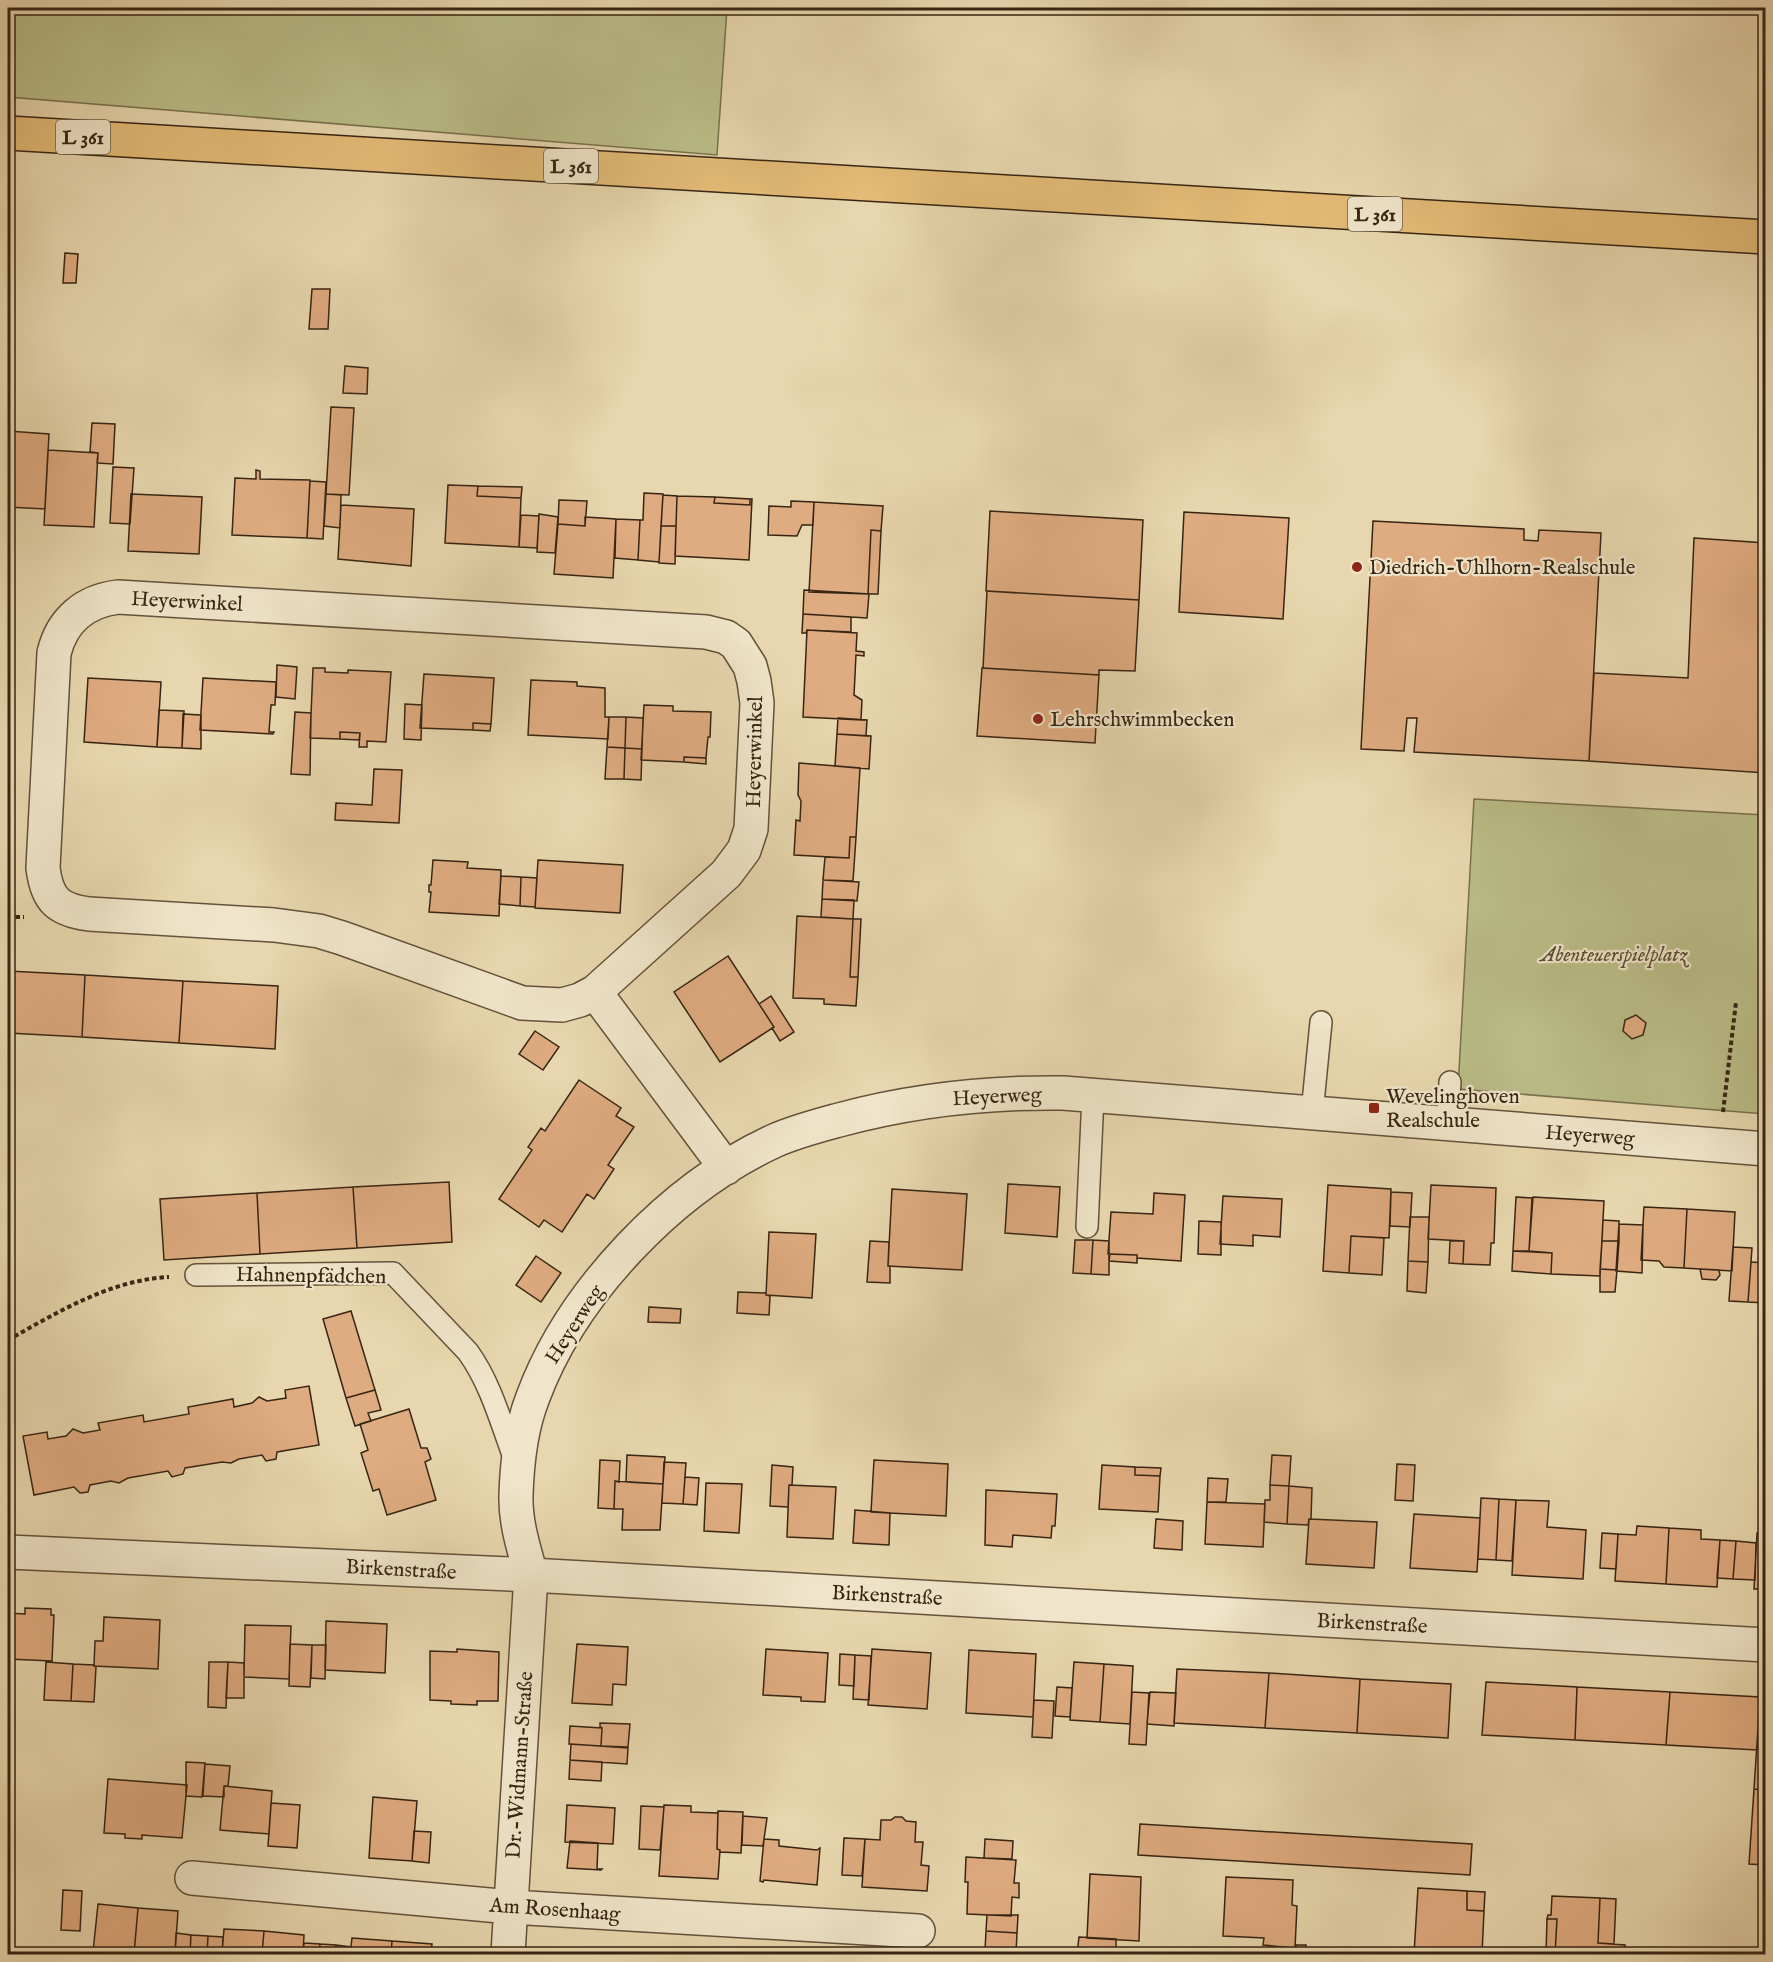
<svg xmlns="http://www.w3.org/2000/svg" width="1773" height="1962" viewBox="0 0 1773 1962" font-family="'IM FELL English',serif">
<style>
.green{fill:#babd88;stroke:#78714e;stroke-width:1.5}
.building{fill:#dfab80;stroke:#372513;stroke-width:1.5}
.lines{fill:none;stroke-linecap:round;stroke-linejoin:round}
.service-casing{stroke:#63523a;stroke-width:24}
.minor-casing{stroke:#63523a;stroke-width:36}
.primary-casing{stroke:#372513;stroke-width:36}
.path{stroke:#372513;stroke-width:4;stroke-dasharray:4.5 3;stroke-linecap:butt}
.service{stroke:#f0e5ca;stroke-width:21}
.minor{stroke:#f0e5ca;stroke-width:33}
.primary{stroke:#e4bc77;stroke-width:33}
.poi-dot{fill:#8f2418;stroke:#f0e5ca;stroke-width:2}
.labels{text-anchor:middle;stroke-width:4.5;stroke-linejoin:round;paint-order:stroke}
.shield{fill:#f0e5ca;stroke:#6e5f4a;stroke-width:1.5}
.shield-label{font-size:20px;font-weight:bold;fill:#372513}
.poi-label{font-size:21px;fill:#372513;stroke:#f0e5ca;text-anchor:start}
.street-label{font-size:21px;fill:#372513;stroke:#f0e5ca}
.park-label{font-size:21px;font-style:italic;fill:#584b30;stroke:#f0e5ca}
</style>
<rect width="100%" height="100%" fill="#e8d7ae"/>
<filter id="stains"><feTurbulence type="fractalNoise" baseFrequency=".00333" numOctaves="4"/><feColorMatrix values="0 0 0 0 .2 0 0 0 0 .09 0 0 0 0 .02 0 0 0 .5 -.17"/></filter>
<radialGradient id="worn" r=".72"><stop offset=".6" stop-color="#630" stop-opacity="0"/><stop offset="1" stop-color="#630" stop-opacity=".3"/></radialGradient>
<!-- green -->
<path class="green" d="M8 8H727L717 155 8 97Z
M1474 799 1765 815V1114L1458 1089Z"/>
<!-- building -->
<path class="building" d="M65 253 78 254 76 283H63Z
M312 289H330L328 329H309Z
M345 366 368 368 367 394 343 393Z
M331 407 354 408 349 495 326 494Z
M92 423 115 424 113 464 97 463 98 453 90 452Z
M8 431 49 434 45 509 8 507Z
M48 450 98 453 94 527 44 525Z
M113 467 134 468 130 524 110 523Z
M256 470 260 471V479L310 480 307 538 232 535 235 478 256 479Z
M310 481 326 482 323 539 307 538Z
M448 485 478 486 477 496 521 498 519 547 445 543Z
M478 486 522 487 521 498 477 496Z
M644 493 663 494 659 562 638 560 640 520H643Z
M131 494 202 497 199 554 128 551Z
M326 494 341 495 340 528 324 526Z
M663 495 677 496 676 526H661Z
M677 496 715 497 714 503 750 505V499H752L749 560 675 556Z
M715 497 750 499V505L714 503Z
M559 500 587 501 585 526 558 524Z
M791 501 814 502 813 525H802L797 536 768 535 769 506 791 507Z
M814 502 883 506 881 531 871 530 868 594 809 592Z
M341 505 414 509 411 566 338 559Z
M990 511 1143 520 1139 600 986 591Z
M1184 512 1289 518 1283 619 1179 612Z
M539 514 558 517 555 553 537 552Z
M521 515 539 516 537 548 519 547Z
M585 517 616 519 613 578 554 574 558 524 585 526Z
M616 519 640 520 638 560 615 558Z
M1373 521 1524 529V540L1538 541 1539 530 1601 533 1589 761 1414 752 1417 718H1407L1404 751 1361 749Z
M661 526H676L675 564 659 563Z
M871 530 881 531 878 594H868Z
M1694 538 1766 543V773L1589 761 1594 673 1688 678Z
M804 590 869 594 867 618 803 614Z
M987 591 1139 600 1135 671 1099 670V675L983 668Z
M803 614 851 617V632L807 630 806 633H802Z
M807 630 857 633 856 651 864 652V656L856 655 854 695 862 700 861 720 803 717Z
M277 665 297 667 295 699 276 697Z
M313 668H325V672L348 673V670L391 672 386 742 367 741V747H359L360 733 340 732V739L310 738Z
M982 668 1099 675 1095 743 977 736Z
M424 674 494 678 491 724 473 723V730L420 728Z
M88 678 161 682 157 747 84 742Z
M203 678 276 682 275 705H271L269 732H274L273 734 200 730Z
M531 680 577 682V686L605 688V717H609L608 739 528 735Z
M405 704 422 705 421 740 404 739Z
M644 705 673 706V711L711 712 710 737H708L706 758 684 757V762L641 760Z
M159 710 184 711 182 748 157 747Z
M295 712 311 713 310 775 291 774Z
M183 714 201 715V749L182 748Z
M609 717H626L625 748 607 747Z
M626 717 643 718 642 749 625 748Z
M838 718 867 720 866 736 837 734Z
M473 723 491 724 490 731 473 730Z
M340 732 360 733 359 740 340 739Z
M837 734 871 736 869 769 835 766Z
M607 747 625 748 624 779H605Z
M625 748 642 749 641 780 624 779Z
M684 757 706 758V764L684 762Z
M799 763 860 768 856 837H850L849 858 794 855 796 820 800 821 801 801 798 795Z
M374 769 402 770 399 823 335 820 336 803 372 805Z
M850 837H856L853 881 823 880 825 857 849 858Z
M433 860 468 862 467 868 501 870 499 916 429 912 431 892H429V885H431Z
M538 860 623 865 620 913 535 908Z
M501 876 521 877 520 906 499 904Z
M521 877 537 878 535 907 520 906Z
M823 880 859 882 857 901 822 899Z
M822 899 854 900 853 919 821 917Z
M797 916 853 919 850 977H858L856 1006 824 1004V999L793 998Z
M853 919H861L858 977H850Z
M728 956 774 1027 720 1062 674 992Z
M8 971 85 975 82 1037 8 1033Z
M85 975 183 981 179 1043 82 1037Z
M183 981 278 986 275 1049 179 1043Z
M771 996 794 1032 780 1041 772 1028 774 1027 759 1004Z
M1636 1015 1646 1023 1643 1035 1632 1039 1623 1031 1625 1020Z
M535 1031 559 1047 543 1070 519 1054Z
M579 1080 621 1108 616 1116 634 1127 608 1165 614 1169 594 1199 587 1194 562 1232 544 1220 539 1227 499 1199 532 1150 528 1147 541 1128 545 1131Z
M449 1182 452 1242 357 1248 353 1187Z
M1008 1184 1060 1187 1057 1237 1005 1233Z
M1328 1185 1391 1189 1389 1238 1351 1236 1349 1273 1323 1271Z
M1431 1185 1496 1188 1494 1243H1491L1490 1265 1463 1264 1464 1241 1428 1239Z
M353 1187 357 1248 260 1254 257 1193Z
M892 1189 967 1194 962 1270 888 1266Z
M1391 1192 1412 1193 1410 1227 1390 1226Z
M257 1193 260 1254 164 1260 160 1199Z
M1154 1193 1185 1195 1181 1261 1137 1258V1255L1108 1254 1111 1212 1153 1214Z
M1223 1196 1282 1199 1280 1237 1253 1235V1246L1220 1244Z
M1516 1197 1532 1198 1529 1251H1513Z
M1533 1197 1604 1201 1600 1276 1551 1274 1552 1253 1529 1251Z
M1644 1207 1687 1209 1684 1268 1664 1267 1659 1261 1641 1260Z
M1687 1209 1735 1212 1732 1271 1684 1268Z
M1410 1217H1429L1428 1262 1408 1261Z
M1603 1220 1619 1221V1241H1602Z
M1199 1221 1221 1222V1255L1198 1254Z
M1619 1224 1643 1225 1642 1273 1616 1271Z
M769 1232 816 1234 812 1298 766 1295Z
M1351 1236 1384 1238 1382 1275 1349 1273Z
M1075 1240H1093L1091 1274 1073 1273Z
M1093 1240 1109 1241V1275L1091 1274Z
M870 1241 889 1242 888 1266H890V1283L867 1282Z
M1450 1241H1464L1463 1264 1449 1263Z
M1602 1241H1619L1617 1270 1600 1269Z
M1733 1247 1752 1248 1748 1302 1729 1301Z
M1513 1251 1552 1253 1551 1274 1512 1271Z
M1110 1254 1137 1255V1263L1109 1261Z
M536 1256 561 1273 541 1302 516 1285Z
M1408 1261 1428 1262 1426 1293 1407 1291Z
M1751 1262 1766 1263V1303L1748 1302Z
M1600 1269 1617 1270 1615 1292H1600Z
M1700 1269 1719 1270 1720 1275 1716 1280 1702 1279Z
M738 1292 766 1293V1295L770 1296 769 1315 737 1313Z
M649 1307 681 1309 680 1323 648 1322Z
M351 1311 375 1390 346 1398 323 1319Z
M309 1386 319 1445 277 1452 276 1459 266 1461 262 1455 239 1459 231 1463 222 1462 185 1468 183 1474 172 1477 168 1471 128 1478 119 1483 111 1481 90 1485 88 1492 80 1493 74 1487 34 1495 23 1436 47 1432 48 1439 66 1436 73 1429 83 1433 100 1430 98 1423 143 1415 144 1422 189 1414 188 1407 233 1399 234 1407 252 1403 259 1397 267 1401 286 1398 285 1390Z
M375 1390 381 1410 368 1413 371 1421 355 1426 346 1398Z
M409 1409 421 1448H427L431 1459 425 1462 436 1500 387 1515 379 1489 373 1491 361 1453 368 1450 360 1424Z
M627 1455 665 1457 663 1484 626 1482Z
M1272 1455 1291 1456 1289 1486 1270 1485Z
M600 1460 620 1461 619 1482 615 1481 614 1509 598 1508Z
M874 1460 948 1464 946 1516 871 1512Z
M664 1462 686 1463 683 1504 662 1503Z
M1397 1464 1415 1465 1413 1501 1395 1500Z
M772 1465 793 1467 792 1485H789L788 1507 770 1506Z
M1102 1465 1135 1467V1475L1160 1476 1158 1512 1099 1509Z
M1135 1467 1161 1468 1160 1476 1135 1475Z
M685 1477 699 1478 697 1505 683 1504Z
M1208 1478 1228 1479 1226 1502H1207Z
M615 1481 663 1484 660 1530H622L623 1509H614Z
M706 1483 742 1484 739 1533 704 1531Z
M789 1485 836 1487 833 1539 787 1537Z
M1270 1485 1289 1486 1287 1524 1264 1522 1265 1500H1270Z
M1289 1486 1312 1488 1311 1519H1309L1308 1525 1287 1524Z
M986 1490 1057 1494 1055 1526H1052L1051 1538 1013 1535 1012 1547 985 1545Z
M1481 1498 1499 1499 1496 1560 1478 1559Z
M1499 1499 1516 1500 1512 1561 1496 1560Z
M1516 1500 1549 1501 1547 1527 1586 1530 1583 1579 1512 1575Z
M1207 1502 1265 1504 1263 1547 1205 1544Z
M855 1510 890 1513 889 1545 853 1543Z
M1414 1514 1480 1518 1477 1572 1410 1568Z
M1156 1519 1183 1521 1182 1550 1154 1548Z
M1309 1519 1377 1522 1374 1568 1306 1564Z
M1637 1526 1669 1528 1666 1584 1615 1581 1618 1534 1636 1535Z
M1669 1528 1701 1530V1539L1720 1540 1717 1587 1666 1584Z
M1602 1533 1618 1534 1616 1569 1600 1568Z
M1757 1533H1766V1589H1754Z
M1720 1540 1736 1541 1733 1579 1717 1578Z
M1736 1541 1756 1543 1755 1580 1733 1579Z
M25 1608 51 1609V1615H54L52 1661 8 1659V1613L25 1614Z
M104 1617 160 1620 158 1669 94 1666 95 1641H103Z
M326 1621 387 1624 385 1673 325 1670Z
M245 1625 291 1626 289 1679 244 1677Z
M290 1644 312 1645 310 1687 289 1686Z
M577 1644 628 1647 626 1685 613 1684 612 1705 572 1703Z
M312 1645H326L325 1679 311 1678Z
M457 1649 499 1652 498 1701H477V1705L451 1704V1701L430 1700V1651L457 1652Z
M766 1649 828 1653 825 1702 801 1701V1697L763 1695Z
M872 1649 931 1653 927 1709 868 1705Z
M969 1650 1036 1654 1033 1717 966 1713Z
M840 1654 855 1655 854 1686 839 1685Z
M855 1655 871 1656 869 1700 853 1699Z
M46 1662 73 1664 71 1701 44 1700Z
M209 1662H228L226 1708 208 1707Z
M228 1662 244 1663V1698H226Z
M1074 1662 1104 1664 1100 1722 1070 1720Z
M73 1664 94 1665 96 1667 94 1702 71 1701Z
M1104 1664 1133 1666 1130 1724 1100 1722Z
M1177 1669 1269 1673 1265 1728 1174 1723Z
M1269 1673 1360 1679 1357 1733 1265 1728Z
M1360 1679 1451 1684 1448 1738 1357 1733Z
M1486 1682 1577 1687 1575 1740 1482 1735Z
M1057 1687 1072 1688 1070 1717 1055 1716Z
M1577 1687 1670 1692 1666 1745 1575 1740Z
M1132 1692 1149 1693 1146 1745 1129 1744Z
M1150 1692 1176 1693 1174 1726 1147 1724Z
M1670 1692 1760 1697 1757 1750 1666 1745Z
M1759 1695H1766V1790L1754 1789 1760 1697H1758Z
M1034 1700 1054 1701 1052 1738 1032 1737Z
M600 1723 630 1724 628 1747 601 1746 602 1728 600 1727Z
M570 1726 602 1728 601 1746 569 1744Z
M571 1744 628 1748 627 1764 570 1760Z
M570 1760 602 1762 601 1781 569 1779Z
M186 1762 205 1763 202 1797 186 1796Z
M205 1764 230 1766 228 1786H224V1797L203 1796Z
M108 1779 187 1785 182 1838 142 1835V1839L125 1838V1834L104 1833Z
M224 1786 272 1791 269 1834 220 1830Z
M1754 1789 1766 1790V1865L1749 1864Z
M373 1797 417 1801 412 1861 369 1858Z
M271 1803 300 1805 297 1848 268 1846Z
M567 1805 615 1808 613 1844 565 1842Z
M664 1805 691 1806V1812L718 1813 717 1849 720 1850 718 1879 659 1876Z
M641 1806 664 1807 660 1850 639 1849Z
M718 1811 743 1812 741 1853 720 1852V1850L717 1849Z
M743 1816 767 1818 763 1846 742 1845Z
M895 1817H902L906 1821 916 1822 915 1842H923L921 1865 929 1866 927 1891 862 1887 865 1839 880 1840 881 1820H891Z
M1140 1824 1472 1844 1470 1875 1138 1855Z
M414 1831 431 1832 429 1863 412 1861Z
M844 1838 865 1839 862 1876 842 1875Z
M764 1839 779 1840V1846L817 1850 820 1848 817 1885 764 1880 763 1882 760 1881Z
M985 1839 1013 1841 1012 1859 984 1858Z
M570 1841 598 1843 597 1869H602L601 1870 567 1868Z
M8 1846H13L12 1865H8Z
M966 1857 1016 1860 1014 1883H1019V1898L1012 1897 1011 1916 967 1914 968 1882H965Z
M1090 1874 1141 1877 1139 1941 1087 1938Z
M1226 1877 1293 1880 1292 1905 1297 1906 1295 1948 1263 1945 1264 1938 1223 1936Z
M1418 1888 1467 1891V1910L1484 1911 1482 1954H1414Z
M63 1890 82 1891 80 1931 61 1930Z
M1467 1891 1485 1892 1484 1911 1467 1910Z
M1552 1896 1600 1898 1598 1943 1625 1945 1624 1954H1555L1557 1919H1547L1548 1915H1551Z
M1600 1898 1616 1899 1614 1944 1598 1943Z
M98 1904 138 1908 134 1954 93 1952Z
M138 1908 178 1911 175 1954H134Z
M1763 1913 1766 1914V1954H1760Z
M987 1915H1018L1017 1933 986 1931Z
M1547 1919H1557L1555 1954H1546Z
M224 1929 264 1931 262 1954H222Z
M264 1931 304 1935 303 1954H262Z
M986 1931 1017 1933 1016 1954H1001L1002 1952 985 1951Z
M176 1933 191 1935 190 1954H175Z
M191 1935 208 1936 207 1954H190Z
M208 1936 223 1937 222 1954H207Z
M1079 1937 1116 1939V1954H1077Z
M352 1938 392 1941 391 1954H350Z
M392 1941 432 1944 431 1954H391Z
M304 1943 320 1944 319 1954H303Z
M320 1944 336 1945 335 1954H319Z
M336 1945 351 1947 350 1954H335Z
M1296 1945H1306L1305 1954H1267L1268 1946 1296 1948Z
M960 1950 995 1952V1954H960Z"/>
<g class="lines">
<defs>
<path id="service" d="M1312 1113 1321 1022
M1447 1124 1450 1082
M1087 1227 1093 1096
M196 1275 393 1273 468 1352C491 1384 501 1423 515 1460"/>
<path id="minor" d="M595 992 580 1000 562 1005 522 1003 342 938 319 931 274 925 89 914C58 910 47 900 43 868L54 653C62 620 85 601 118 597L706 632 726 637 736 644 750 666 754 681 757 703 751 829 744 850 726 874 595 992 726 1168
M8 1552 531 1575 1766 1645
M192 1878 511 1907 918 1931
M508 1954 531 1575C524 1549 515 1522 516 1495 517 1463 521 1427 533 1397 572 1292 672 1188 774 1141 794 1132 817 1126 839 1120 913 1100 986 1092 1063 1093L1766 1149"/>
<path id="primary" d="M8 133 1766 237"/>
</defs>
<!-- service casing -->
<use href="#service" class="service-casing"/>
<!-- minor casing -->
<use href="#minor" class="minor-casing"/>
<!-- primary casing -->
<use href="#primary" class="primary-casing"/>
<!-- path -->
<path class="path" d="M8 917H24
M1723 1112 1736 1002
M8 1340C58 1312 110 1280 169 1277"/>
<!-- service -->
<use href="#service" class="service"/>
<!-- minor -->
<use href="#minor" class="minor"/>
<!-- primary -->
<use href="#primary" class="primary"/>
</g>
<!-- markers -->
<g class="poi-dot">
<circle cx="1357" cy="567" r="6"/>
<circle cx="1038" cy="719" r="6"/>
<rect x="1368" y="1102" width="12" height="12" rx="3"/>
</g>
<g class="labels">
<!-- shield labels -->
<g class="shield">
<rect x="56" y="120" width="54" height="34" rx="4.5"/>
<rect x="544" y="149" width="54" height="34" rx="4.5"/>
<rect x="1348" y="197" width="54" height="34" rx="4.5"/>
</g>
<g class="shield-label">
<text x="83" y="144">L 361</text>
<text x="571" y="173">L 361</text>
<text x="1375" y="221">L 361</text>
</g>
<!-- poi labels -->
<g class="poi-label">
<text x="1369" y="574">Diedrich-Uhlhorn-Realschule</text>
<text x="1050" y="726">Lehrschwimmbecken</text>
<text x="1386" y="1103">Wevelinghoven<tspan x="1386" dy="24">Realschule</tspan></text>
</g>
<!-- street labels -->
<g class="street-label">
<text transform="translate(187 601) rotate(3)" y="7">Heyerwinkel</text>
<text transform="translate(754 752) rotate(-89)" y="7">Heyerwinkel</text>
<text transform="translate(997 1096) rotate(-3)" y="7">Heyerweg</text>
<text transform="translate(1590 1135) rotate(4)" y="7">Heyerweg</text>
<text transform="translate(311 1275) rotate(1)" y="7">Hahnenpfädchen</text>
<text transform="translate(574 1324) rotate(-57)" y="7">Heyerweg</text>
<text transform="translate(401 1569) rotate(3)" y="7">Birkenstraße</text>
<text transform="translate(887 1595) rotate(3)" y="7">Birkenstraße</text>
<text transform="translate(1372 1623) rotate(3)" y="7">Birkenstraße</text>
<text transform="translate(519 1765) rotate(-86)" y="7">Dr.-Widmann-Straße</text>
<text transform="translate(555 1909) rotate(4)" y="7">Am Rosenhaag</text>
</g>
<!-- park labels -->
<g class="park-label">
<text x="1614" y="961">Abenteuerspielplatz</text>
</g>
</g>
<!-- margin -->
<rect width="1773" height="1962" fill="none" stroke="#e8d7ae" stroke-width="30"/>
<rect x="9" y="9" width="1755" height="1944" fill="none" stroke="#372513" stroke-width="3"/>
<rect x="15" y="15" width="1743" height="1932" fill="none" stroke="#372513" stroke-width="1.5"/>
<rect width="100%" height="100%" filter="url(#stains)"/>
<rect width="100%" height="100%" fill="url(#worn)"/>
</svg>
